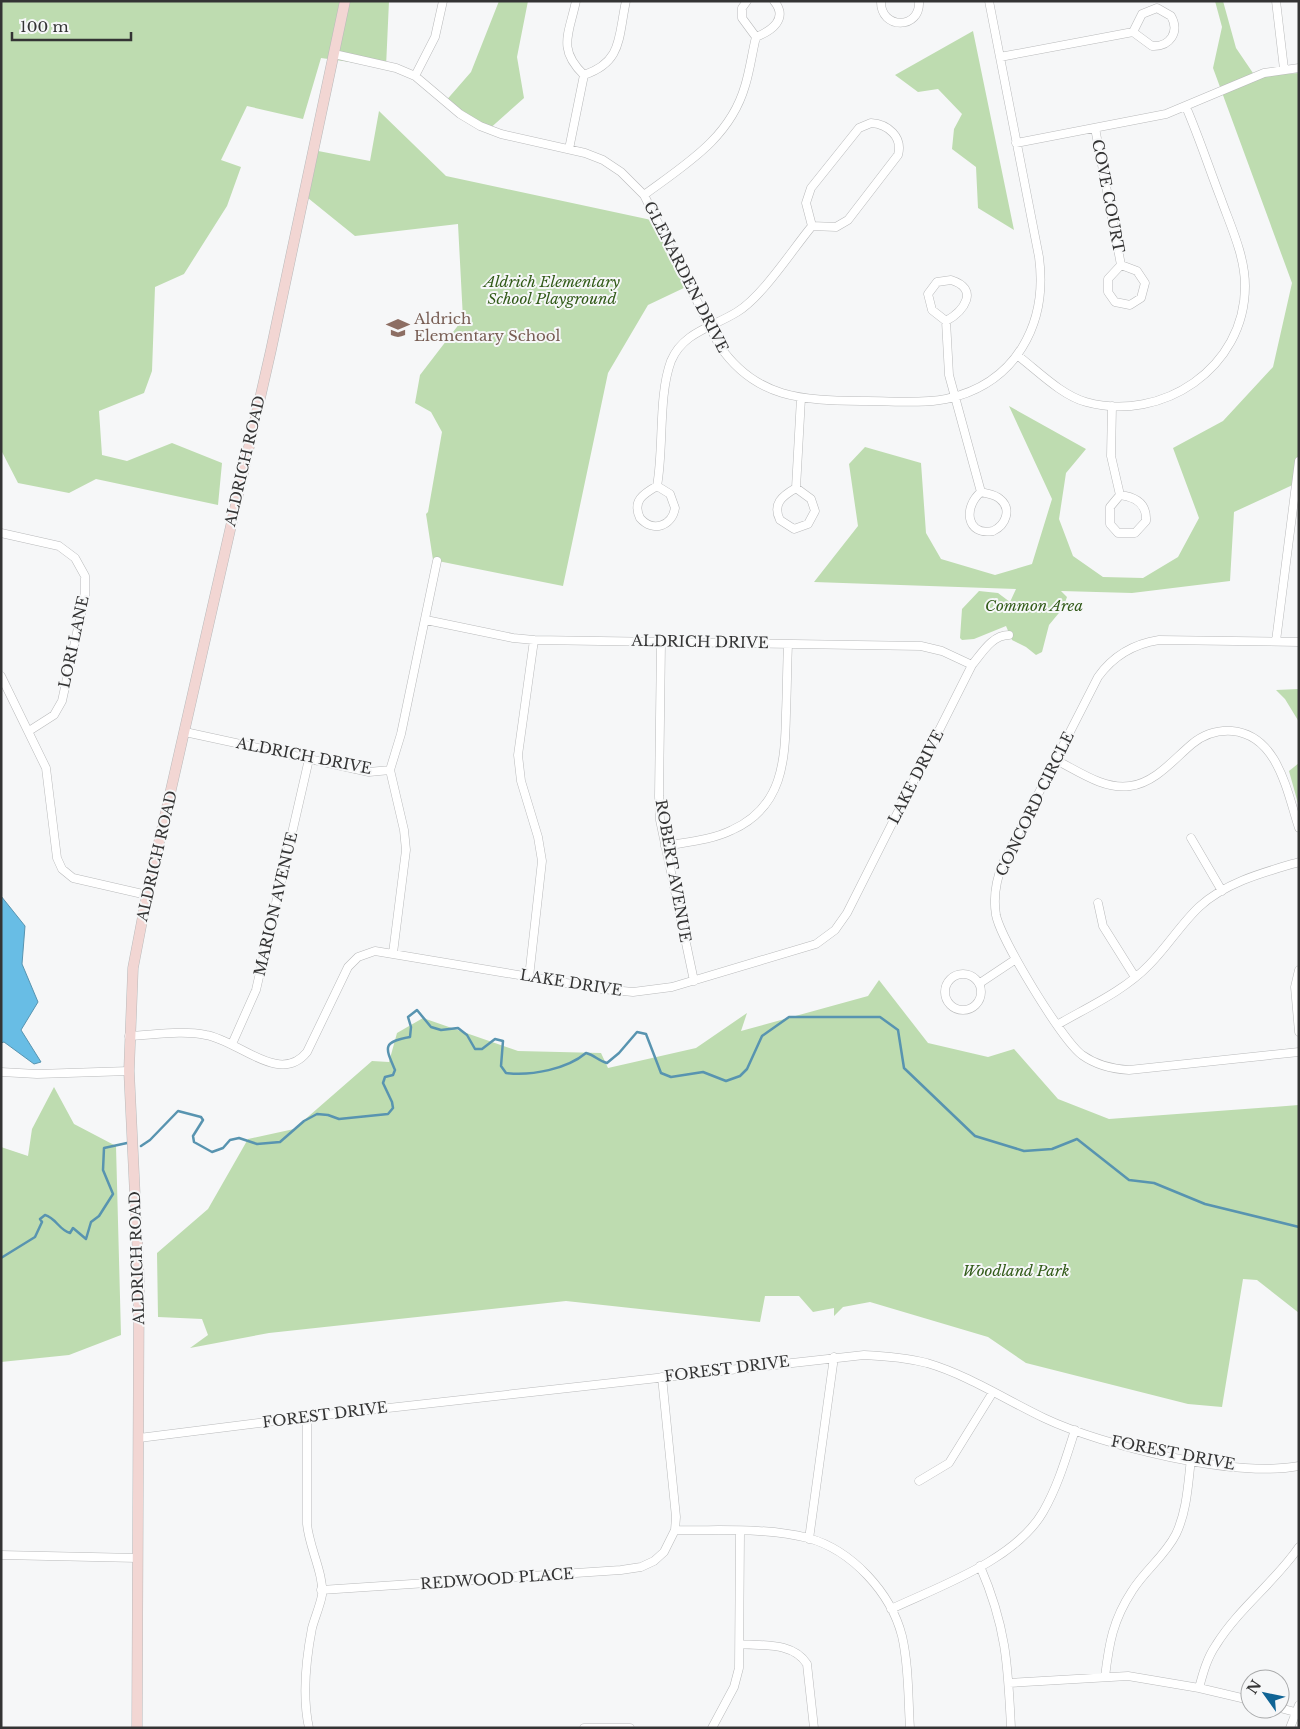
<svg xmlns="http://www.w3.org/2000/svg" width="1300" height="1729" viewBox="0 0 1300 1729" font-family="'Libre Baskerville',serif">
<style>
.green{fill:#bedcb0}
.water{fill:#68bde5;stroke:#5894b0}
.lines{fill:none;stroke-linecap:round;stroke-linejoin:round}
.stream{stroke:#5894b0;stroke-width:2.5}
.street-casing{stroke:#b9babb;stroke-width:9}
.secondary-casing{stroke:#b9babb;stroke-width:11}
.street{stroke:#fff;stroke-width:8}
.secondary{stroke:#f2d6d3;stroke-width:10}
.labels{text-anchor:middle;stroke-width:4;stroke-linejoin:round;paint-order:stroke}
.street-label{font-size:15px;fill:#343434;stroke:#f6f7f8}
.park-label{font-size:15px;font-style:italic;fill:#325b19;stroke:#f6f7f8}
.education-label{font-size:15px;fill:#785e54;stroke:#f6f7f8;text-anchor:start}
</style>
<rect width="100%" height="100%" fill="#f6f7f8"/>
<!-- green -->
<path class="green" d="M1 1H389L386 67 321 58 303 119 247 106 221 160 241 167 227 206 184 274 155 287 152 371 144 393 99 411 102 455 127 461 172 443 222 463 218 505 96 479 69 493 18 483 1 450Z
M499 1H528L517 57 524 98 487 131 444 103 471 72Z
M1215 1H1223L1236 48 1255 76 1299 73V482L1234 512 1230 581 1132 593 1061 591 1067 597 1063 608 1049 625 1042 652 1036 655 1026 647 1012 640 1006 626 974 639 962 640 960 638 962 609 979 591 998 593 1010 602 1016 589 814 582 858 526 849 464 865 447 921 463 926 533 941 559 995 575 1032 564 1052 499 1009 406 1086 449 1066 473 1059 519 1073 556 1103 577 1143 578 1178 557 1199 518 1173 448 1223 421 1273 367 1292 283 1213 68 1222 27Z
M973 31 1014 230 978 208 976 167 952 149 954 129 962 114 938 89 918 92 895 75Z
M379 111 446 176 656 221 688 286 648 305 608 373 563 586 433 560 426 514 428 512 442 432 431 412 415 403 420 375 463 319 458 224 355 236 303 194 313 150 370 161Z
M1299 689V722L1285 699 1276 690Z
M1299 763V807L1289 771Z
M879 980 928 1043 988 1057 1014 1049 1058 1099 1109 1119 1299 1105V1313L1257 1280 1243 1279 1222 1407 1188 1404 1026 1363 988 1337 870 1302 843 1307 834 1316V1308L813 1312 799 1296H765L760 1322 566 1301 269 1333 190 1348 208 1335 202 1319 158 1317 157 1253 208 1209 248 1139 294 1129 372 1061 389 1062 397 1033 423 1018 518 1051 601 1053 608 1068 696 1048 747 1013 741 1031 868 996Z
M54 1087 74 1124 116 1146 121 1335 69 1355 1 1362V1147L28 1156 32 1129Z"/>
<!-- water -->
<path class="water" d="M1 896 25 926 22 964 38 1002 21 1030 41 1062 34 1064 4 1042 1 1043Z"/>
<g class="lines">
<!-- stream -->
<path class="stream" d="M141 1146 150 1140 178 1111 201 1117 203 1120 193 1136 194 1142 212 1152 223 1148 230 1140 239 1138 257 1144 280 1142 304 1121 317 1114 328 1115 339 1119 388 1114 393 1108 392 1102 383 1083 385 1077 393 1075 395 1070C385 1047 382 1042 410 1037L411 1027 408 1017 417 1010 431 1027 441 1030 458 1028 467 1035 475 1049H482L495 1039 503 1041 501 1066 506 1073C532 1076 567 1069 586 1053 595 1055 598 1061 607 1063L619 1053 637 1032 646 1034 661 1073 671 1077 703 1072 726 1081 740 1076 747 1069 762 1036 789 1017H880L898 1030 904 1068 975 1136 1024 1151 1052 1149 1077 1139 1129 1180 1154 1183 1205 1204 1299 1227
M1 1258 35 1237 42 1222 40 1219 45 1215C56 1218 59 1230 70 1233L73 1228 86 1239 91 1222 99 1216 113 1194 103 1170 104 1148 127 1143"/>
<defs>
<path id="street" d="M576 1C569 34 557 49 584 75 623 62 618 37 626 1
M747 1 742 8V18L756 37C771 31 789 19 774 1
M881 1C880 30 921 30 919 1
M1276 1 1284 69
M1157 8 1171 16C1180 32 1170 47 1152 46L1133 32 1142 14Z
M334 54 396 68 415 76 460 114 480 126 501 134 585 153 603 160 621 172 644 195 719 345C757 401 806 400 867 401 893 401 921 404 946 399 1016 384 1048 324 1039 257L989 1
M1000 57 1133 32
M415 76 435 37 443 1
M871 123C888 124 903 137 898 155L848 220 836 227 812 226 806 203 811 188 859 128Z
M1095 128 1121 265
M1016 143 1166 114 1264 73 1299 68
M569 149 584 75
M644 195C686 164 730 138 745 86 750 70 752 53 756 37
M1121 265 1137 271 1145 283 1141 298 1130 305 1115 302 1108 292V279Z
M951 280C980 289 964 311 946 321L932 310 928 294 937 282Z
M946 321 949 375 981 492
M1017 355C1038 371 1061 395 1086 402 1162 423 1245 368 1245 286 1245 256 1231 227 1221 199 1209 168 1199 137 1186 107
M1112 406 1111 456 1120 495
M657 486C664 448 658 396 671 361 683 332 713 327 737 312 763 296 792 250 812 226
M657 486 670 494 675 508C672 526 653 533 640 518 632 501 643 494 657 486Z
M796 488 811 499 815 511 808 524 794 529 780 520C772 504 782 496 796 488Z
M796 488 801 398
M981 492C988 494 995 494 1000 499 1012 509 1006 525 993 531 966 536 963 507 981 492Z
M1120 495C1136 497 1147 504 1146 521L1135 533H1118L1110 524V507Z
M1 533 59 546 75 558 85 576V596L62 701 54 715 29 731
M426 620 513 638 534 640 921 646 942 651 972 665
M1276 641 1299 461
M661 642 659 796 660 820 694 981
M1299 642 1159 640C1133 644 1113 656 1098 677L1003 863C996 880 993 897 996 915 1001 940 1062 1040 1082 1055 1096 1065 1112 1069 1129 1070L1299 1052
M1 676 46 768 57 858 62 869 73 878 147 895
M185 732 369 772 390 770 401 734 437 561
M1056 760C1078 771 1104 790 1130 786 1155 783 1174 759 1192 744 1203 735 1217 730 1232 731 1278 735 1287 792 1299 828
M390 770 404 830 406 850 393 953
M1191 838 1222 891
M665 846C687 842 712 840 732 830 783 807 785 761 786 713 787 690 787 667 788 644
M1098 903 1103 926 1135 977
M1299 970 1295 987 1299 1032
M945 992a18 18 0 1 1 36 0a18 18 0 1 1-36 0Z
M529 977 542 861 538 837 521 781 518 755 534 640
M980 983 1016 959
M1057 1025C1088 1007 1124 991 1149 965 1167 947 1181 924 1199 907 1226 882 1265 872 1299 862
M129 1036C154 1035 182 1030 206 1035 238 1040 280 1086 307 1052L348 967 358 957 375 951 602 989 633 992 672 987 816 944 835 930 847 913 972 665C982 653 992 635 1009 635
M232 1044 256 990 309 759
M1 1072 37 1074 129 1071
M307 1417V1524C309 1547 324 1574 322 1595 320 1606 315 1617 312 1628 306 1659 302 1696 309 1728
M139 1438 307 1417 864 1355C885 1356 907 1358 927 1363 968 1375 1006 1400 1044 1418 1103 1446 1235 1478 1299 1466
M919 1481 949 1463 993 1392
M675 1530C718 1531 765 1527 808 1538 852 1550 891 1593 902 1636 909 1666 908 1698 910 1728
M809 1539 834 1357
M1 1555 138 1558
M980 1566C1006 1626 1008 1664 1011 1728
M321 1590 621 1570 641 1567 654 1561 664 1552 675 1530 676 1517 662 1377
M891 1609C940 1586 1015 1560 1043 1512 1058 1486 1066 1458 1075 1430
M740 1644C763 1646 793 1642 807 1664L814 1728
M1105 1677C1109 1643 1113 1620 1132 1591 1145 1570 1165 1556 1176 1534 1187 1511 1188 1484 1191 1459
M1009 1683 1128 1676 1199 1688 1250 1700
M1199 1688C1203 1673 1207 1658 1216 1645 1239 1608 1275 1582 1299 1547
M1280 1708 1295 1712
M584 1728H630
M712 1728 734 1687 739 1668 740 1532
M1290 1728 1299 1705"/>
<path id="secondary" d="M137 1728 139 1279 129 1071 133 968 147 895 271 350 345 1"/>
</defs>
<!-- street casing -->
<use href="#street" class="street-casing"/>
<!-- secondary casing -->
<use href="#secondary" class="secondary-casing"/>
<!-- street -->
<use href="#street" class="street"/>
<!-- secondary -->
<use href="#secondary" class="secondary"/>
</g>
<!-- icons -->
<defs>
<symbol id="school-bare" viewBox="-9 -9 18 18"><path d="M0-5L7-2L0 1L-7-2ZM-4 1L0 2.5L4 1V4Q0 6-4 4Z" fill="#8d6e63" stroke="#f6f7f8" stroke-width="2.5" paint-order="stroke"/></symbol>
</defs>
<g fill-rule="evenodd">
<use href="#school-bare" x="382" y="312" width="32" height="32"/>
</g>
<g class="labels">
<!-- street labels -->
<g class="street-label">
<text transform="translate(1108 196) rotate(79)" y="5">COVE COURT</text>
<text transform="translate(686 277) rotate(63)" y="5">GLENARDEN DRIVE</text>
<text transform="translate(245 461) rotate(-77)" y="5">ALDRICH ROAD</text>
<text transform="translate(74 642) rotate(-78)" y="5">LORI LANE</text>
<text transform="translate(700 642) rotate(1)" y="5">ALDRICH DRIVE</text>
<text transform="translate(304 756) rotate(11)" y="5">ALDRICH DRIVE</text>
<text transform="translate(916 777) rotate(-63)" y="5">LAKE DRIVE</text>
<text transform="translate(1035 804) rotate(-64)" y="5">CONCORD CIRCLE</text>
<text transform="translate(157 856) rotate(-77)" y="5">ALDRICH ROAD</text>
<text transform="translate(673 871) rotate(80)" y="5">ROBERT AVENUE</text>
<text transform="translate(276 904) rotate(-77)" y="5">MARION AVENUE</text>
<text transform="translate(571 983) rotate(9)" y="5">LAKE DRIVE</text>
<text transform="translate(137 1258) rotate(-92)" y="5">ALDRICH ROAD</text>
<text transform="translate(727 1369) rotate(-7)" y="5">FOREST DRIVE</text>
<text transform="translate(325 1415) rotate(-7)" y="5">FOREST DRIVE</text>
<text transform="translate(1173 1453) rotate(11)" y="5">FOREST DRIVE</text>
<text transform="translate(497 1579) rotate(-4)" y="5">REDWOOD PLACE</text>
</g>
<!-- park labels -->
<g class="park-label">
<text x="552" y="287">Aldrich Elementary<tspan x="552" dy="17">School Playground</tspan></text>
<text x="1034" y="611">Common Area</text>
<text x="1016" y="1276">Woodland Park</text>
</g>
<!-- education labels -->
<g class="education-label">
<text x="414" y="324">Aldrich<tspan x="414" dy="17">Elementary School</tspan></text>
</g>
</g>
<!-- border -->
<rect width="1300" height="1729" fill="none" stroke="#343434" stroke-width="5"/>
<!-- north arrow -->
<g transform="translate(1265 1694) rotate(303)"><circle r="24" fill="#f6f7f8" stroke="#a8a9aa"/>
<path d="M0-4L9 19L0 12L-9 19Z" fill="#106495"/>
<text y="-8" font-size="14" font-weight="bold" text-anchor="middle" fill="#343434">N</text>
</g>
<!-- scale -->
<path d="M12 32v8h119v-8" fill="none" stroke="#343434" stroke-width="2.5"/>
<text x="20" y="32" font-size="15" fill="#343434" stroke="#f6f7f8" stroke-width="4" paint-order="stroke">100 m</text>
</svg>
